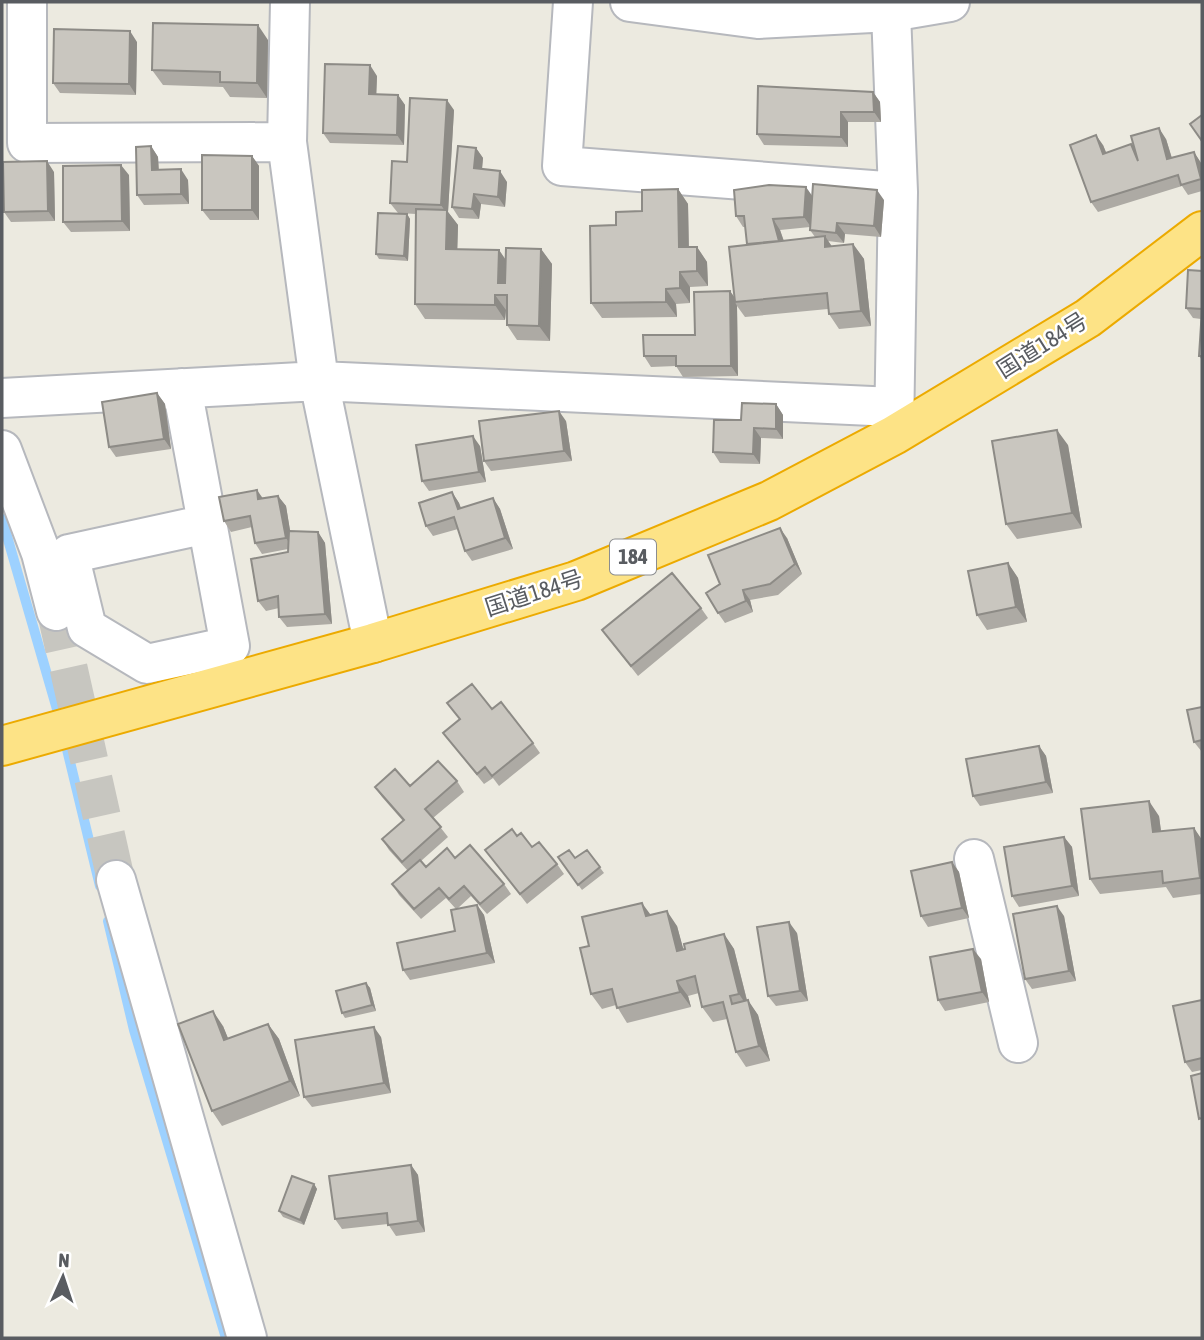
<svg xmlns="http://www.w3.org/2000/svg" width="1204" height="1340" viewBox="0 0 1204 1340" font-family="'Asap Condensed','Noto Sans JP',sans-serif">
<style>
.lines{fill:none;stroke-linecap:round;stroke-linejoin:round}
.stream{stroke:#9dd1ff;stroke-width:10}
.minor-tunnel{stroke:#c7c6c0;stroke-width:38;stroke-dasharray:38 19;stroke-linecap:butt}
.minor-casing{stroke:#b6b8bd;stroke-width:42}
.highway-casing{stroke:#ecaa00;stroke-width:42}
.minor{stroke:#fff;stroke-width:38}
.highway{stroke:#fde386;stroke-width:38}
.wall{fill:#adaaa4;fill-rule:evenodd}
.shaded-wall{fill:#8d8b86}
.building{fill:#c9c6bf;stroke:#8d8b86;stroke-width:2}
.labels{text-anchor:middle;stroke-width:5;stroke-linejoin:round;paint-order:stroke}
.shield{fill:#fff;stroke:#8b8d90;stroke-width:2}
.shield-label{font-size:21px;font-weight:bold;fill:#595c61}
.street-label{font-size:23px;fill:#595c61;stroke:#fff}
</style>
<rect width="100%" height="100%" fill="#eceae0"/>
<g class="lines">
<!-- stream -->
<path class="stream" d="M2 519 61 723
M64 737 100 886
M108 921 134 1030 226 1338"/>
<!-- minor-tunnel -->
<path class="minor-tunnel" d="M56 612 116 880"/>
<defs>
<path id="minor" d="M27 2V143L287 142
M290 2 287 142 319 381 373 643
M573 2 562 166 898 192
M630 2 758 19 891 12 950 2
M891 12 898 192 894 433
M182 388 230 646 147 664 87 628 69 554 207 524
M2 398 319 381 894 407
M2 450 41 553 56 611
M974 859 1018 1043
M116 880 247 1338"/>
<path id="highway" d="M2 746 373 643 576 581 769 501 894 435 1088 318 1202 231"/>
</defs>
<!-- minor casing -->
<use href="#minor" class="minor-casing"/>
<!-- highway casing -->
<use href="#highway" class="highway-casing"/>
<!-- minor -->
<use href="#minor" class="minor"/>
<!-- highway -->
<use href="#highway" class="highway"/>
</g>
<!-- wall -->
<path class="wall" d="M268 40 267 98 230 97 223 87 163 85 152 70Z
M137 42 136 95 60 93 53 83Z
M377 76 376 94 398 95 405 105 404 145 330 143 323 133Z
M873 92 880 102 881 122H848V147L764 145 757 134Z
M454 110 448 212 458 225 457 249 499 250 506 260 541 249 552 264 550 341 517 340 507 325V310H506L505 320 425 319 415 304 416 214 398 213 390 203 407 162Z
M1166 139 1172 158 1194 152 1201 163 1202 191 1188 195 1182 186 1098 212 1091 202 1103 145 1106 153 1131 144 1135 149Z
M151 146 158 157 159 170 188 180 189 204 144 205 137 195Z
M476 148 483 158 482 169 507 182 505 207 481 204 479 219 459 218 452 207Z
M252 156 259 166V220H210L202 210Z
M54 172 55 221 11 222 4 212Z
M129 175 130 231 71 232 63 222Z
M678 189 688 204 689 247H697L707 262 708 286 690 287V303L676 304 677 317 602 318 591 303 616 225 642 211Z
M812 196 884 200 881 237 845 234 844 243 828 241 831 246 853 244 864 259 871 326 839 329 829 314 828 309 745 317 737 306 738 376 683 377 676 366 651 367 644 356 695 335 730 291 734 297 748 245 745 227H743L736 216ZM810 227V230L815 237 784 241 780 230Z
M407 214 410 219 408 261 379 259 376 254Z
M1202 271V360L1199 356 1201 319 1193 318 1186 308Z
M157 393 165 404 171 449 116 457 109 447Z
M776 404 783 415V439L761 438 760 464 720 463 713 452 741 420Z
M566 421 572 461 491 471 484 461Z
M1068 445 1082 528 1017 539 1006 524Z
M480 446 486 482 429 491 422 481Z
M452 492 459 503 461 508 493 498 500 509 513 549 472 561 465 551 458 529 433 536 426 526Z
M278 496 286 506 290 531 318 532 325 543 332 624 287 627 279 617V608L266 611 258 601 288 552V549L262 554 255 543 252 527 231 532 224 521 263 499Z
M787 538 802 574 778 595 750 600 753 612 725 623 718 613 720 584Z
M1008 563 1018 578 1027 622 987 630 977 615Z
M701 608 708 618 638 676 602 630Z
M447 703 492 709 533 743 540 753 499 786 493 778 484 784 443 733 460 719Z
M1202 707V752L1194 742Z
M1039 746 1046 756 1053 793 980 806 973 796Z
M457 781 464 792 433 818 448 837 421 861 426 867 455 858 504 884 511 894 487 914 471 896 457 909 477 905 484 915 495 963 410 980 403 970 455 931 456 909 446 898 421 919 399 895 392 884 408 871 389 850 382 839 403 821 382 797 375 787 410 786Z
M1159 816 1161 831 1194 828 1202 840V894L1173 898 1166 887 1100 894 1090 879Z
M517 836 557 864 564 874 527 904 485 850Z
M1064 837 1072 847 1079 896 1019 907 1012 896Z
M587 850 604 873 582 890 558 857 575 858Z
M952 862 959 872 969 918 928 927 921 916Z
M651 915 677 926 683 949 724 934 734 949 747 1000 758 1015 770 1061 746 1067 736 1052 727 1019 713 1022 702 1007 699 993 688 996 691 1007 627 1023 616 1005 602 1009 591 994 589 946Z
M1064 916 1076 981 1032 989 1025 979Z
M797 933 808 1001 776 1006 768 996Z
M981 959 989 1002 945 1011 938 1000Z
M366 983 370 988 376 1011 345 1018 342 1013Z
M1202 1000V1070L1192 1072 1185 1062Z
M268 1024 279 1039 300 1096 222 1126 212 1111 223 1026 228 1039Z
M381 1037 391 1093 312 1107 304 1097Z
M411 1165 418 1175 425 1232 396 1236 388 1224 342 1229 335 1219Z
M314 1184 317 1189 304 1225 283 1217 279 1211Z"/>
<!-- shaded-wall -->
<path class="shaded-wall" d="M258 25 268 40 267 98 257 83Z
M130 31 137 42 136 95 129 84Z
M370 65 377 76 376 104 369 94Z
M873 92 880 102 881 122 874 112Z
M398 95 405 105 404 145 397 135Z
M447 100 454 110 448 212 458 225 457 264 446 249 447 214 441 205Z
M841 112 848 122V147L841 137Z
M1159 128 1166 139 1175 169 1167 159Z
M1096 135 1103 145 1111 164 1103 154Z
M151 146 158 157 159 180 152 170Z
M476 148 483 158 481 179 474 168Z
M1194 152 1201 163 1202 181 1201 179Z
M252 156 259 166V220L252 210Z
M47 161 54 172 55 221 48 211Z
M121 165 129 175 130 231 122 221Z
M181 169 188 180 189 204 181 194Z
M500 171 507 182 505 207 498 197Z
M806 187 813 197 811 227 804 217Z
M678 189 688 204 689 262 679 247Z
M877 190 884 200 881 237 874 226Z
M474 194 481 204 479 219 472 209Z
M407 214 410 219 408 261 404 256Z
M773 219 780 230 787 251 779 241Z
M837 223 845 234 844 243 836 233Z
M825 236 835 251 825 247Z
M853 244 864 259 871 326 861 311Z
M697 247 707 262 708 286 697 271Z
M541 249 552 264 550 341 539 326Z
M499 250 509 265 508 298 498 283Z
M680 272 690 287V303L680 288Z
M666 289 676 304 677 317 666 302Z
M730 291 737 301 735 302 737 306 738 376 731 366Z
M495 295 506 310 505 320 495 305Z
M157 393 165 404 171 449 164 439Z
M776 404 783 415V439L776 429Z
M559 411 566 421 572 461 564 451Z
M754 428 761 438 760 464 753 454Z
M1057 430 1068 445 1082 528 1072 513Z
M473 436 480 446 486 482 479 472Z
M257 490 264 500 258 499Z
M452 492 459 503 465 520 458 509Z
M278 496 286 506 293 548 286 538Z
M493 498 500 509 513 549 505 538Z
M780 528 787 538 802 574 795 564Z
M318 532 325 543 332 624 325 614Z
M1008 563 1018 578 1027 622 1016 607Z
M743 590 750 600 753 612 746 601Z
M1039 746 1046 756 1053 793 1046 782Z
M1149 801 1159 816 1163 847 1153 832Z
M1194 828 1202 840V882L1200 878Z
M1064 837 1072 847 1079 896 1072 886Z
M952 862 959 872 969 918 962 908Z
M642 903 653 918 646 916Z
M477 905 484 915 495 963 487 953Z
M1057 906 1064 916 1076 981 1069 971Z
M667 911 677 926 688 966 677 951Z
M789 922 797 933 808 1001 800 991Z
M724 934 734 949 749 1009 739 994Z
M973 949 981 959 989 1002 982 992Z
M677 981 688 996 691 1007 680 992Z
M366 983 370 988 376 1011 372 1005Z
M748 1000 758 1015 770 1061 759 1046Z
M213 1011 223 1026 235 1055 224 1040Z
M268 1024 279 1039 300 1096 290 1081Z
M374 1027 381 1037 391 1093 384 1083Z
M411 1165 418 1175 425 1232 418 1221Z
M314 1184 317 1189 304 1225 300 1220Z"/>
<!-- building -->
<path class="building" d="M153 23 258 25 257 83 220 82V72L152 70Z
M54 29 130 31 129 84 53 83Z
M325 64 370 65 369 94 398 95 397 135 323 133Z
M758 86 873 92 874 112H841V137L757 134Z
M410 98 447 100 441 205 390 203 392 161 407 162Z
M1202 115V141L1190 124Z
M1159 128 1167 159 1194 152 1201 179 1181 185 1178 175 1091 202 1070 145 1096 135 1103 154 1131 144 1138 161 1131 136Z
M151 146 152 170 181 169V194L137 195 136 147Z
M458 146 476 148 474 168 500 171 498 197 474 194 472 209 452 207Z
M202 155 252 156V210H202Z
M47 161 48 211 4 212 3 162Z
M121 165 122 221 63 222V166Z
M813 184 877 190 874 226 837 223 836 233 810 230Z
M769 185 806 187 804 217 773 219 779 241 747 244 744 216H736L734 190Z
M678 189 679 247H697V271L680 272V288L666 289V302L591 303 590 226 616 225V212L642 211V190Z
M416 209 447 210 446 249 499 250 498 283H505L506 248 541 249 539 326 507 325V295H495V305L415 304Z
M378 213 407 214 404 256 376 254Z
M825 236V247L853 244 861 311 829 314 827 293 735 302 729 247Z
M1188 270 1202 271V356H1199L1202 309 1186 308Z
M730 291 731 366H676V356H644L643 335H695L694 292Z
M157 393 164 439 109 447 102 402Z
M742 403 776 404V429L754 428 753 454 713 452 714 420H741Z
M559 411 564 451 484 461 479 421Z
M1057 430 1072 513 1006 524 992 441Z
M473 436 479 472 422 481 416 445Z
M257 490 258 499 278 496 286 538 255 543 250 516 224 521 219 497Z
M452 492 458 509 493 498 505 538 465 551 454 517 426 526 419 503Z
M780 528 795 564 770 584 743 590 746 601 718 613 706 593 720 584 708 555Z
M289 531 318 532 325 614 279 617 278 596 258 601 251 559 288 552Z
M1008 563 1016 607 977 615 968 571Z
M672 573 701 608 631 666 602 630Z
M472 684 492 709 501 702 533 743 492 776 485 767 477 774 443 733 460 719 447 703Z
M1202 707V740L1194 742 1187 710Z
M1039 746 1046 782 973 796 966 759Z
M438 761 457 781 425 809 441 827 402 862 382 839 404 820 375 787 395 769 410 786Z
M1149 801 1153 832 1194 828 1200 878 1163 883 1162 871 1090 879 1081 809Z
M512 829 517 836 521 833 532 847 539 842 557 864 520 894 485 850Z
M1064 837 1072 886 1012 896 1004 847Z
M470 845 504 884 480 904 464 886 449 899 439 888 414 909 392 884 420 860 426 867 447 848 455 858Z
M569 850 575 858 587 850 600 867 578 885 558 857Z
M952 862 962 908 921 916 911 871Z
M642 903 646 916 667 911 677 951 685 949 684 944 724 934 739 994 730 996 732 1004 748 1000 759 1046 736 1052 723 1002 702 1007 695 976 677 981 680 992 617 1008 612 989 591 994 580 948 589 946 582 917Z
M477 905 487 953 403 970 397 943 455 931 451 910Z
M1057 906 1069 971 1025 979 1013 914Z
M789 922 800 991 768 996 757 927Z
M973 949 982 992 938 1000 930 957Z
M366 983 372 1005 342 1013 336 991Z
M1202 1000V1058L1185 1062 1173 1006Z
M213 1011 224 1040 268 1024 290 1081 212 1111 178 1024Z
M374 1027 384 1083 304 1097 295 1040Z
M1202 1073V1118L1199 1119 1191 1076Z
M411 1165 418 1221 388 1225 387 1213 335 1219 329 1176Z
M292 1176 314 1184 300 1220 279 1211Z"/>
<g class="labels">
<!-- shield labels -->
<rect class="shield" x="610" y="539.5" width="46" height="35" rx="5"/>
<g class="shield-label">
<text x="633" y="564">184</text>
</g>
<!-- street labels -->
<g class="street-label">
<text transform="translate(1042 345) rotate(-32)" y="8">国道184号</text>
<text transform="translate(534 593) rotate(-18)" y="8">国道184号</text>
</g>
</g>
<!-- border -->
<rect width="1204" height="1340" fill="none" stroke="#595c61" stroke-width="7"/>
<!-- north arrow -->
<g transform="translate(63 1277) rotate(3)" stroke="#ffffff" stroke-width="5" paint-order="stroke">
<path d="M0-5L12 26L0 18L-12 26Z" fill="#595c61"/>
<text y="-10" font-size="19" font-weight="bold" text-anchor="middle" fill="#595c61">N</text>
</g>
</svg>
